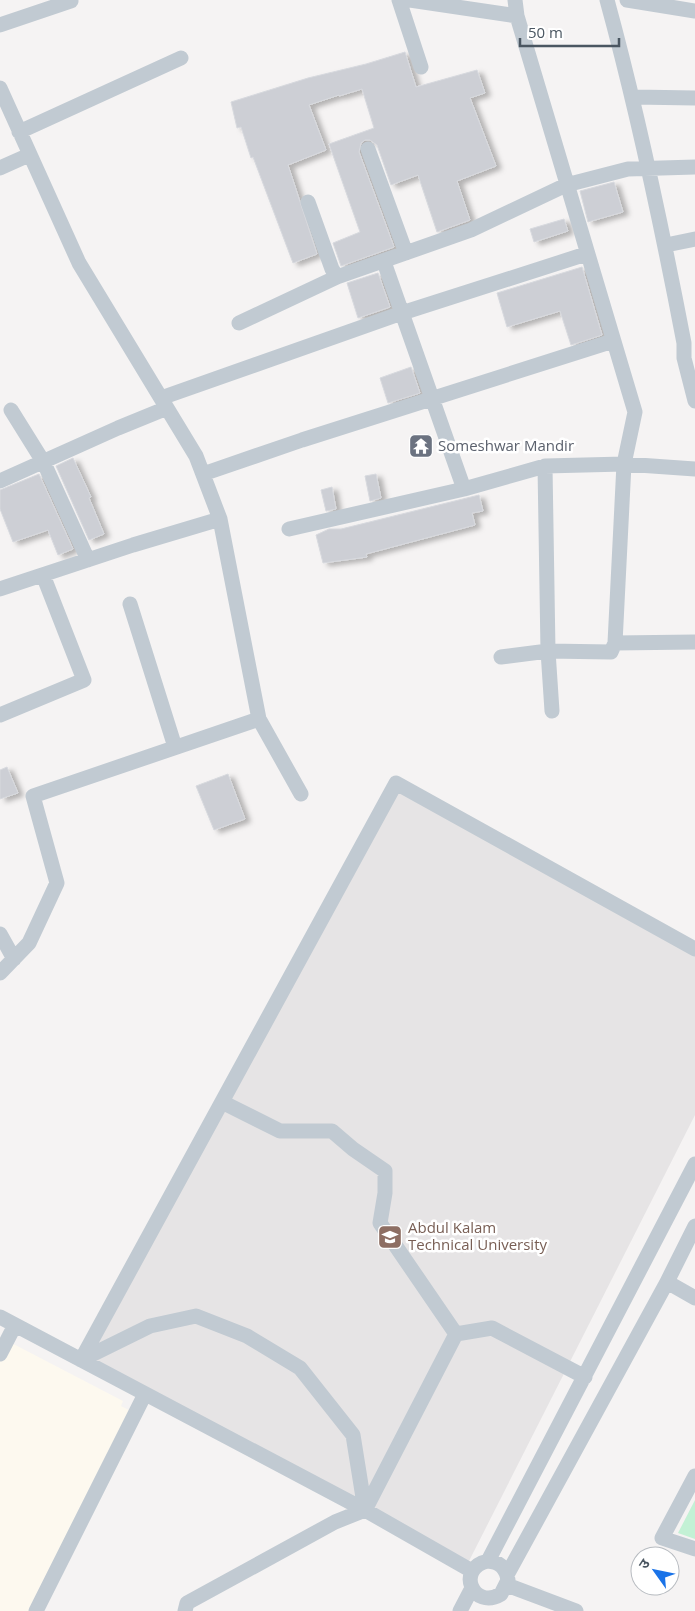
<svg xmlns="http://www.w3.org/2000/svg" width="695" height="1611" viewBox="0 0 695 1611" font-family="'Open Sans','Noto Sans Devanagari',sans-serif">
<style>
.commercial{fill:#fdf9ef}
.education{fill:#e6e4e5}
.green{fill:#c3f1d5}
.building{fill:#cdcfd5;stroke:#d7d9de;filter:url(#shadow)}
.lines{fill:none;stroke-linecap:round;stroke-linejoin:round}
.minor{stroke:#c1cad2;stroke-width:15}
.labels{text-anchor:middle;stroke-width:5;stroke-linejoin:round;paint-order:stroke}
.worship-label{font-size:15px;fill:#5b616d;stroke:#fff;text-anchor:start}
.education-label{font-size:15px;fill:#785e54;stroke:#fff;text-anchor:start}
</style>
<defs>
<filter id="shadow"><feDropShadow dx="5.5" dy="3" stdDeviation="2.5" flood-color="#0004"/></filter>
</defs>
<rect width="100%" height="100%" fill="#f5f3f3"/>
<!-- commercial -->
<path class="commercial" d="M0 1337 123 1401 121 1406 135 1413 31 1611H0Z"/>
<!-- education -->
<path class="education" d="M396 783 695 941V1115L466 1567 81 1360Z"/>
<!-- green -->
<path class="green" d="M695 1500V1539L678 1533Z"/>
<!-- building -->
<path class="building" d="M405 52 416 87 477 70 485 93 470 98 496 166 457 181 470 220 437 232 418 175 391 185 377 145 370 140H365L361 143 359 152 394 247 341 266 333 243 360 232 329 144 374 128 362 89 339 96V95L309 105 326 150 288 165 317 254 293 263 253 157 251 158 241 127 237 128 231 102 308 78 366 64Z
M614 182 623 212 588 222 580 191Z
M564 219 568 231 534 242 530 229Z
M582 267 602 335 571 345 560 311 507 327 497 293Z
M378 273 390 307 358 318 347 283Z
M411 367 420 393 388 403 380 378Z
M73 458 91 497 89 498 104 534 89 540 56 466Z
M39 474 73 549 58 555 48 530 13 542 0 509V490Z
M376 474 381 498 370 501 365 476Z
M332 487 336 509 326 511 321 490Z
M479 495 483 511 472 513 475 525 366 554 367 557 323 563 316 535 329 529H341Z
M7 767 18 793 0 799V770Z
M228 774 245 819 214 830 196 786Z"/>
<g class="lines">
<!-- minor -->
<path class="minor" d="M399 0 421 67
M410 0 517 16 635 412 624 464 615 643 611 652 548 651 545 466
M515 0 517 16
M607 0C638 113 662 228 684 343V358L695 401
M627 0 695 11
M0 25 71 1
M0 88 79 263 196 456 220 519 259 719 33 796 57 883 29 943 0 973
M634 97 695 98
M19 132 181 58
M368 149 406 253
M0 168 29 155
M308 202 332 269 337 277
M666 245 695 239
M239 323 337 277 471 230 566 185 628 169 695 167
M161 398 402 313 384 262
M11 410 44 463 88 560
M203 474 302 440 613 341
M0 481 118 428 167 408
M464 489 402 313 586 254
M289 529 464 489 545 466 624 464 695 469
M0 589 133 545 220 519
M130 604 175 747
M615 643 695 642
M501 657 548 651 552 711
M0 715 84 680 43 575
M259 719 301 794
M0 934 14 959
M222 1102 280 1131H332L353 1149 385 1171V1193L380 1223 456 1334 492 1328 585 1377
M667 1282 695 1298
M0 1317 365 1510 472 1571
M0 1354 15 1325
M81 1360 396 783 695 949
M81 1360 150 1326 196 1316 247 1336 300 1368 353 1435 365 1510
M695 1476 662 1538 695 1549
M488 1561C500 1562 506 1568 508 1580L501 1594C473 1611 455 1568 488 1561L695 1164
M507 1575 667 1282 695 1226
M507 1585 576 1611
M36 1611 145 1394
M185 1611 187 1603 335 1522 365 1510 456 1334
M460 1611 472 1588"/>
</g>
<!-- icons -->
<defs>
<symbol id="temple-square" viewBox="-11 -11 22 22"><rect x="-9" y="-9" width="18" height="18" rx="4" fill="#6b7280" stroke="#fff"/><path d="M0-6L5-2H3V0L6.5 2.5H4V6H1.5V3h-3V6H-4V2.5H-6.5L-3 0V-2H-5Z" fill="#fff"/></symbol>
<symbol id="university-square" viewBox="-11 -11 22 22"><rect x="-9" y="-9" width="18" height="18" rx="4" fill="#8d6e63" stroke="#fff"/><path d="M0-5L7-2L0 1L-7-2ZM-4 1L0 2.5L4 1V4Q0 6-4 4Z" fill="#fff"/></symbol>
</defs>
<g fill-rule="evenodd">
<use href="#temple-square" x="407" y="432" width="28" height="28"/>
<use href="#university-square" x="376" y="1223" width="28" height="28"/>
</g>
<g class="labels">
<!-- worship labels -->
<g class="worship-label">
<text x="438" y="451">Someshwar Mandir</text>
</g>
<!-- education labels -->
<g class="education-label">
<text x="408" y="1233">Abdul Kalam<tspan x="408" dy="17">Technical University</tspan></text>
</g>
</g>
<!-- north arrow -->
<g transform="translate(655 1571) rotate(303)"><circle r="24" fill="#ffffff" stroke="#b7bbc0"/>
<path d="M0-4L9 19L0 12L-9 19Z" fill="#1a73e8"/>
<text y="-8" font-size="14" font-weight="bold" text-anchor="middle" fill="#4a5661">उ</text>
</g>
<!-- scale -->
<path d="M520 38v8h99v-8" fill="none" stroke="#4a5661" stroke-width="2.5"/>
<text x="528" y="38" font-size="15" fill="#4a5661" stroke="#ffffff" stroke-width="4" paint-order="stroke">50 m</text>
</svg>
